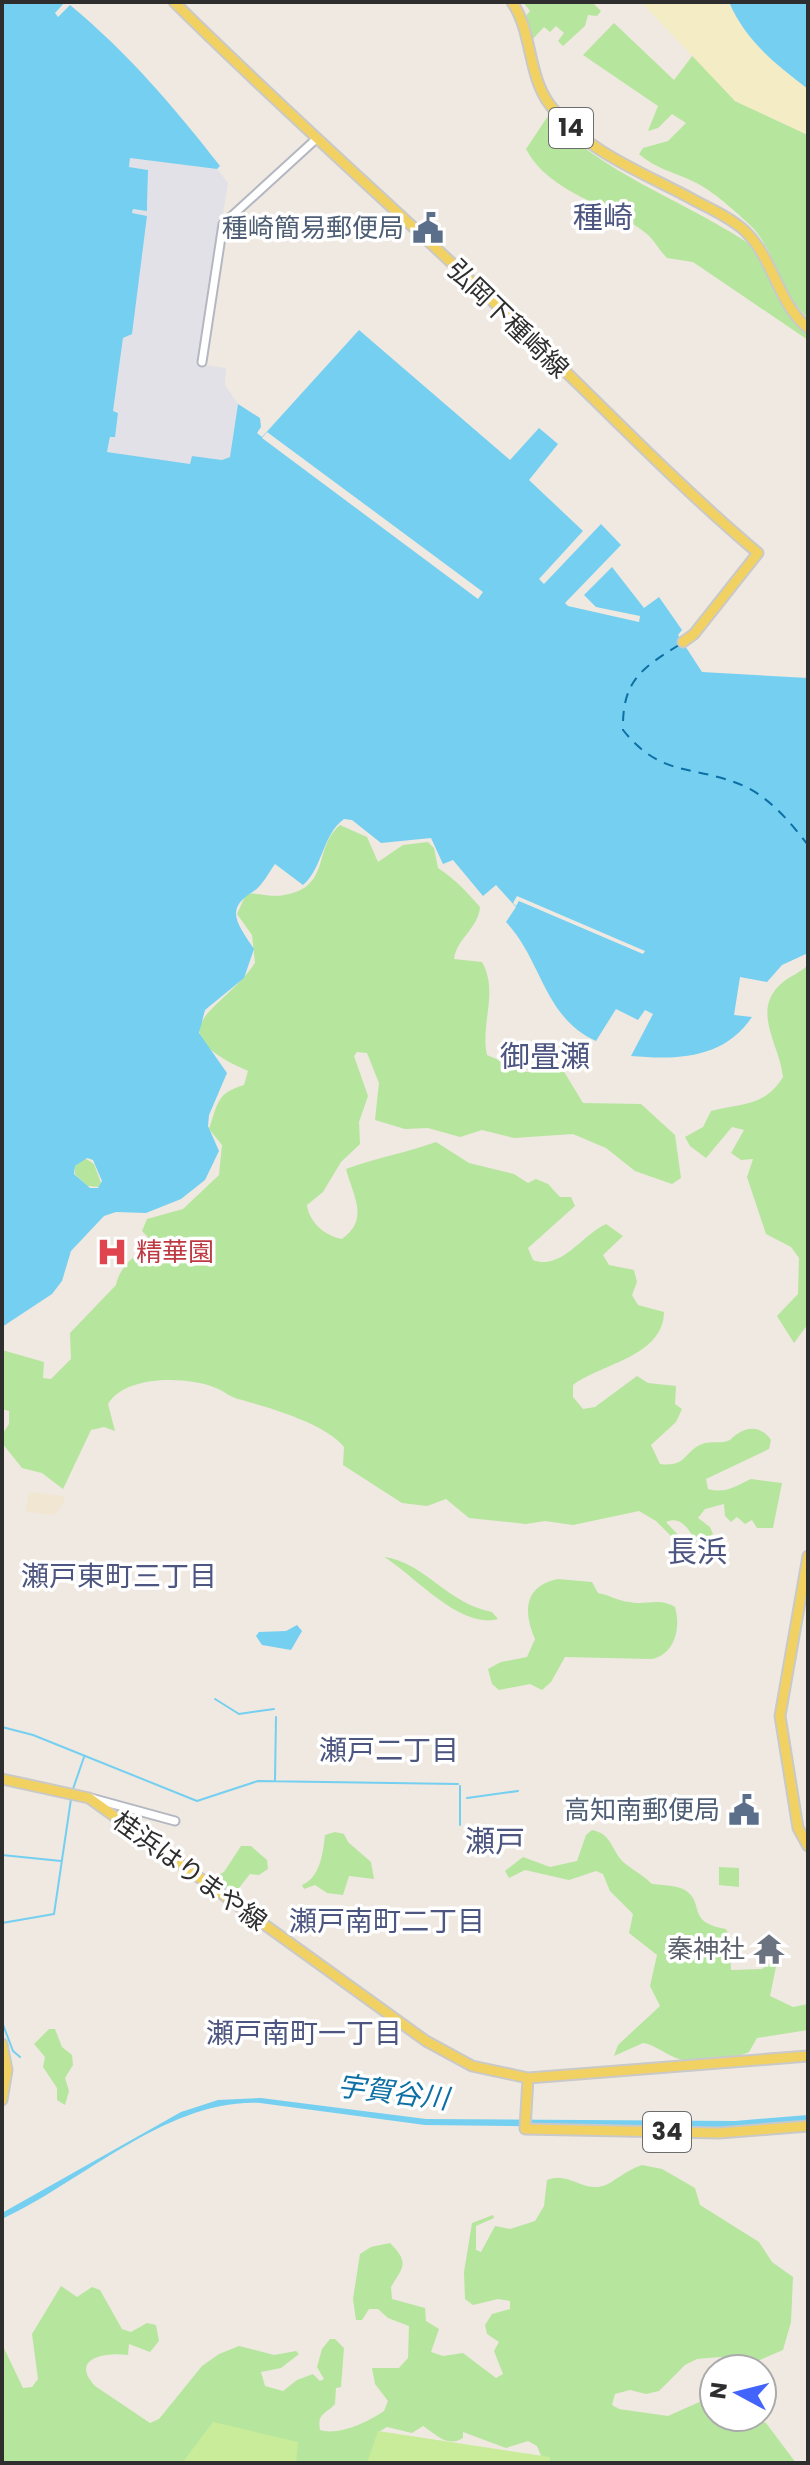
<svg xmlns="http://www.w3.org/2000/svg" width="810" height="2465" viewBox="0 0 810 2465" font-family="Poppins,'Noto Sans JP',sans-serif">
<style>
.industrial{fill:#e3e1e8}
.education{fill:#f0e6d1}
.green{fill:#b6e59e}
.sand{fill:#f3ecc5}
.pitch{fill:#c9ec9a}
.water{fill:#75cff0;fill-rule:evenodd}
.pier{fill:#efe9e1}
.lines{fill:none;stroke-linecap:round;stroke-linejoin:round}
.stream{stroke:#75cff0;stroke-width:2}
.ferry{stroke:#0d6fa3;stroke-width:2;stroke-dasharray:10 8;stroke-linecap:butt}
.minor-casing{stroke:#b4b7c1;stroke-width:11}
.major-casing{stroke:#c9c9c9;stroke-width:13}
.minor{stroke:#fff;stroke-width:7}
.major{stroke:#f2d163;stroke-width:9}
.labels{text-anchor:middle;stroke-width:7;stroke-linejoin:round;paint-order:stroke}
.shield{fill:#fff;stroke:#6d6d6d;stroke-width:2}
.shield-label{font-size:24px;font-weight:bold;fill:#2e2e2e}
.service-label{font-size:26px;fill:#4e5e75;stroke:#fff;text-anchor:end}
.street-label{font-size:26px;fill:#2e2e2e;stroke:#fff}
.health-label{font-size:26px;fill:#be3a42;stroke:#fff;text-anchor:start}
.worship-label{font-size:26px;fill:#5b616d;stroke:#fff;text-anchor:end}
.neighbourhood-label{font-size:28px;fill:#4d5680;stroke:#fff}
.water-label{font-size:28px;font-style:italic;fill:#0d6fa3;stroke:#fff}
.quarter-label{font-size:30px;fill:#4d5680;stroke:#fff}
</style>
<rect width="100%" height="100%" fill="#efe9e1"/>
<!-- industrial -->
<path class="industrial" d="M130 157 217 169 228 183 198 364 226 368 225 385 238 404 231 457 222 460 192 456 190 465 107 452 118 412 113 411 123 338 134 301 147 217 132 214 133 208 147 211 148 202V170L129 167Z"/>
<!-- education -->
<path class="education" d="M29 1492 63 1496 65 1499 55 1515 26 1512Z"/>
<!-- green -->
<path class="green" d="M592 2 601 11 597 16 588 15 585 26 563 46 558 41 564 33 556 26 550 32 544 27 531 41 525 17 530 11 523 2Z
M614 23 674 80 693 55 735 101 808 135V318C781 294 777 255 753 228 742 217 714 192 700 185 679 173 657 170 639 154L643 148 668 141 686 123 672 114 658 128 648 131 658 106 583 55Z
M548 116C599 171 683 201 745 241L760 255 786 312 808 335V340L693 262 667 258C660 251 654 240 647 234 610 203 550 195 526 149Z
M340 825 367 837 378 862 403 845 428 842 434 848 438 868C455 879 467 892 480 907 478 929 457 938 454 959L482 962C499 992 480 1024 487 1055L526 1072 563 1070 583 1103 641 1104 675 1135 681 1178 672 1184 635 1171 606 1148 573 1134 514 1138 482 1130 460 1137 428 1128 405 1129 375 1120 379 1083 367 1053 357 1052 354 1056 368 1096 359 1122 360 1144 341 1162 323 1192 307 1205C309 1222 325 1236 342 1239 370 1219 353 1196 346 1169 375 1158 406 1153 436 1142L469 1163 514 1174 528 1183 536 1179 548 1184 560 1197H571L575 1206 528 1248 533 1260C561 1271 582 1235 606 1224L623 1236 603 1255 609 1265 634 1270 637 1282 632 1295 638 1305 664 1312C663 1357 602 1363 573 1385V1397L583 1409 595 1407 637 1376 648 1383 676 1386 675 1404 682 1409 676 1422 651 1445 660 1464C688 1468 684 1449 705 1443 713 1441 721 1444 730 1440 743 1427 759 1423 771 1440L769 1449 706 1479 708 1489C726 1494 736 1486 751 1479L782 1483 773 1528H757L752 1520 745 1524 737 1517 731 1522 725 1516 724 1504 705 1509 698 1518 710 1527 713 1534 697 1542C689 1531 682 1515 666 1522L679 1536 683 1548 656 1521 639 1511 573 1525 545 1521 526 1524 469 1518 446 1499 427 1506 402 1503 343 1465 344 1447C325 1423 267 1407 238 1399 230 1397 224 1391 216 1388 187 1376 125 1375 108 1404L115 1431 104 1427 91 1430 63 1489 42 1473 22 1468 2 1443V1435L9 1424V1411L2 1409V1350L44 1362 43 1378 51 1379 71 1359 70 1333 116 1285C119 1269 133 1255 148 1248V1237L142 1231 147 1219 183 1209 219 1175 222 1145 209 1129C218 1104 216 1093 244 1085L248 1071C153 1028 221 1013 255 963L252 935 237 914 246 894C258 892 271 898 284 895 332 887 312 849 340 825Z
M808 965V1324L794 1343 777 1316 798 1294 799 1258 791 1247 766 1234 747 1177 753 1159 741 1160 731 1153 744 1130 732 1127 706 1158 690 1146 685 1137 703 1127 711 1111C741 1103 765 1107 783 1077 780 1045 750 1010 782 983 790 976 800 973 808 965Z
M85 1158 94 1164 101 1183 99 1187 87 1186 75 1174V1166Z
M384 1557C424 1562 448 1604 492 1612L498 1619C460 1630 412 1573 384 1557Z
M558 1579 592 1582 598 1593C609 1595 619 1601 629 1602 647 1606 658 1597 675 1607 681 1628 675 1654 652 1659L565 1657 551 1682 542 1690 530 1684 499 1690 492 1684 488 1669 501 1662 527 1657 535 1639C523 1611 524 1586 558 1579Z
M592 1830C614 1834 611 1854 627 1865 636 1872 643 1875 652 1884 661 1885 674 1885 683 1889 707 1902 684 1922 726 1929L730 1937 731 1970 762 1969 778 1957 770 1996 793 2007 808 2004V2030L757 2038 749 2052C735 2059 693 2064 679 2059 666 2055 656 2045 643 2043L614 2056 618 2045 660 2006 650 1986 657 1955 629 1933 633 1914 610 1891 603 1874 596 1871 569 1880 525 1870 509 1878 505 1871 523 1857 550 1867 577 1861 586 1835Z
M335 1832 344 1834 348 1842 371 1862 374 1879 349 1876 343 1895 327 1893 315 1885 304 1889 302 1885C320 1878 323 1853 325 1835Z
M241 1846H251L267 1860 268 1869 259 1875 250 1874 235 1893 210 1879 224 1872Z
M719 1867 739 1868V1887L719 1885Z
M49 2029H55L62 2047 72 2055 73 2065 65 2078 69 2091 65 2105 57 2100V2088L43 2067 45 2057 34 2044Z
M642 2165 662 2169 695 2188 700 2205 759 2242 772 2262 793 2277 791 2322 783 2350 755 2362 720 2357 697 2359 685 2365 659 2391 646 2394 630 2390 615 2394 612 2405 619 2409 668 2416 706 2399 714 2400V2417H753L766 2423 796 2463H544L537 2446 528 2441 506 2448 463 2432V2438C447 2448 436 2434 423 2426L412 2433 387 2427 380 2431 370 2463H2V2344L23 2388 32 2387 38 2379 32 2334 61 2286 77 2297 92 2287 100 2290 122 2329 131 2332 147 2323 156 2325 159 2341 150 2352 129 2344 128 2355C106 2352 69 2358 95 2386L150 2423 159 2419 202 2366 219 2354 239 2346 274 2355 296 2351 299 2354 281 2368 261 2372 265 2386 283 2391 297 2380 313 2374 320 2381 324 2379 317 2367 322 2349 330 2339H335L344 2348 341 2387 336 2388 335 2404C326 2414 317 2413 320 2430 339 2436 368 2422 384 2411L388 2401 375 2384 372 2368H399L408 2358 409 2326 388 2318 378 2309H369L362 2320H356L353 2299 360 2254 371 2247 390 2243C410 2263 403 2267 391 2287L392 2299 425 2308 426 2321 439 2329 431 2352 443 2356 463 2353 496 2378 503 2374 494 2351 499 2342 487 2334 485 2325 492 2314 510 2309V2301L498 2299 473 2305 465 2299 464 2272 472 2223 493 2215 494 2218 476 2226V2250L481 2252 495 2226 510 2229 535 2221 544 2206 547 2180C568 2171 583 2192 603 2186 613 2183 626 2170 642 2165Z"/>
<!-- sand -->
<path class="sand" d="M641 2H729C746 41 775 64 808 89V135L735 101Z"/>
<!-- pitch -->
<path class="pitch" d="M213 2422 298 2442 296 2463H182Z
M378 2431 550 2457V2463H367Z"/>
<!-- water -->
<path class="water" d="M2 2H65L55 13 58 17 70 5C128 53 174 107 220 166L217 169 130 158 129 167 148 170 147 211 133 209 132 213 147 216 132 334 123 338 113 411 118 413 115 437H110L107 452 190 464 192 456 222 460 230 457 238 404 260 418 261 427 257 433 262 437 359 330 510 460 539 428 558 444 529 480 583 531 539 579 544 584 601 524 621 545 565 603 568 606 639 622 640 616 596 607 584 595 612 567 644 608 659 597 682 630 678 635 702 672 808 678V953L782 965 767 982 740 977 734 1015 752 1017C724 1059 677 1060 631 1056L653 1014 645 1010 638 1020 616 1009 596 1041C544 1018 542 960 506 922L516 907 496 885 483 896 453 860 443 864 431 838 381 843 352 820 344 819C322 835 323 868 303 885L275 864C269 872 262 886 254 891 224 909 237 923 254 949L244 978 205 1010 199 1033 227 1073 209 1115 208 1126 219 1151 205 1180 181 1199 146 1213 116 1212 104 1216 71 1251 62 1281 52 1294 2 1327ZM87 1158 93 1160 102 1181 98 1188H90L74 1174 75 1166Z
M729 2H808V89C775 64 746 41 729 2Z
M297 1625 302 1631 291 1650 262 1645 256 1636 259 1632 286 1631Z
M261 2098 426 2119 735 2121 808 2115V2122L734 2129 425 2125 260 2103C167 2099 84 2181 2 2219V2213L181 2112 218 2100Z"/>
<!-- pier -->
<path class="pier" d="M267 432 394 526 483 592 478 599 262 438Z
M517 896 645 951 643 954 519 901 516 906 513 903Z"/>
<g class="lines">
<!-- stream -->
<path class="stream" d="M215 1699 239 1714 274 1709
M2 1727 33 1735 197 1801 258 1781 458 1784
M275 1780 276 1717
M73 1789 84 1757
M467 1798 518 1791
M460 1825V1786
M2 1855 61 1861
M2 1923 54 1914 71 1799
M2 2022 13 2051 20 2057"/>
<!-- ferry -->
<path class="ferry" d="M679 645C640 669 622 682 623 730 662 779 694 764 744 786 770 798 791 823 808 845"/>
<defs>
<path id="minor" d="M202 362 223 224 315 140
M91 1798 175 1821"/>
<path id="major" d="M174 2C281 108 393 207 502 310 588 391 668 477 758 553L694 634 683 642
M512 2C533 33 527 74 550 105 584 151 644 173 692 199 710 209 730 217 745 231 774 259 777 302 808 328
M808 1556 780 1716 798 1828 808 1846
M2 1779 89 1798 426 2041 472 2066 528 2078 808 2056
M2 2044 7 2070 2 2100
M528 2078 525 2129 719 2133 808 2126"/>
</defs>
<!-- minor casing -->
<use href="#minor" class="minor-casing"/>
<!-- major casing -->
<use href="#major" class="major-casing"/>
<!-- minor -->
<use href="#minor" class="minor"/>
<!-- major -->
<use href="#major" class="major"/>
</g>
<!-- icons -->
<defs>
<symbol id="civic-bare" viewBox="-9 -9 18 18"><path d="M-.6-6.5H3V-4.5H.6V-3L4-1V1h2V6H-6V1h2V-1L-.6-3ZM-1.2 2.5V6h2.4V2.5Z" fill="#5c6f8a" stroke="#fff" stroke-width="2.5" paint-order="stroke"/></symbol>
<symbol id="hospital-bare" viewBox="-9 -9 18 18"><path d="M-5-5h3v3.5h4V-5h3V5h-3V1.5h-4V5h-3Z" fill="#e0444e" stroke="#fff" stroke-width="2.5" paint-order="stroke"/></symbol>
<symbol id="temple-bare" viewBox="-9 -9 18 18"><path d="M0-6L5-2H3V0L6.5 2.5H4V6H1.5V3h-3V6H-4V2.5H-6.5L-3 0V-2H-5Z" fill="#6b7280" stroke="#fff" stroke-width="2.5" paint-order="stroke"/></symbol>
</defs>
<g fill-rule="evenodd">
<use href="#civic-bare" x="406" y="206" width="44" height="44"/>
<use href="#hospital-bare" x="90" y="1230" width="44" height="44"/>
<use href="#civic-bare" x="722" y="1788" width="44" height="44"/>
<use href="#temple-bare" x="747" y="1927" width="44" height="44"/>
</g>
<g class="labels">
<!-- shield labels -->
<g class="shield">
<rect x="549" y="108" width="44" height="40" rx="6"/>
<rect x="643" y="2112" width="48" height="40" rx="6"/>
</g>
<g class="shield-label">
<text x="571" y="136">14</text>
<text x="667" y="2140">34</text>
</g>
<!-- service labels -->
<g class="service-label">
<text x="404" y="237">種崎簡易郵便局</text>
<text x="720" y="1819">高知南郵便局</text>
</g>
<!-- street labels -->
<g class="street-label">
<text transform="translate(508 319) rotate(44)" y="9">弘岡下種崎線</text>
<text transform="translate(190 1871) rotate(36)" y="9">桂浜はりまや線</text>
</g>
<!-- health labels -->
<g class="health-label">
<text x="136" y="1261">精華園</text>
</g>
<!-- worship labels -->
<g class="worship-label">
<text x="745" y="1958">秦神社</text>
</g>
<!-- neighbourhood labels -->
<g class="neighbourhood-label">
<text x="119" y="1586">瀬戸東町三丁目</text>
<text x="389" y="1760">瀬戸二丁目</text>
<text x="387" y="1931">瀬戸南町二丁目</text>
<text x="304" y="2043">瀬戸南町一丁目</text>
</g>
<!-- water labels -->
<g class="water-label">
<text transform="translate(393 2092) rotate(7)" y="10">宇賀谷川</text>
</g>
<!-- quarter labels -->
<g class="quarter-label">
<text x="603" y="228">種崎</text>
<text x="545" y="1067">御畳瀬</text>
<text x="697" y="1562">長浜</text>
<text x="495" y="1852">瀬戸</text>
</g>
</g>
<!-- border -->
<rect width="810" height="2465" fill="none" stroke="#2e2e2e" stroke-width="8"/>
<!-- north arrow -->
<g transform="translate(738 2393) rotate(277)"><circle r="38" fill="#ffffff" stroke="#ababab" stroke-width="2"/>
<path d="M0-6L14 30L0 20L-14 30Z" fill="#4264fb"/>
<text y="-12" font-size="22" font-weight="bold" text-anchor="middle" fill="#2e2e2e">N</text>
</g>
</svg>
